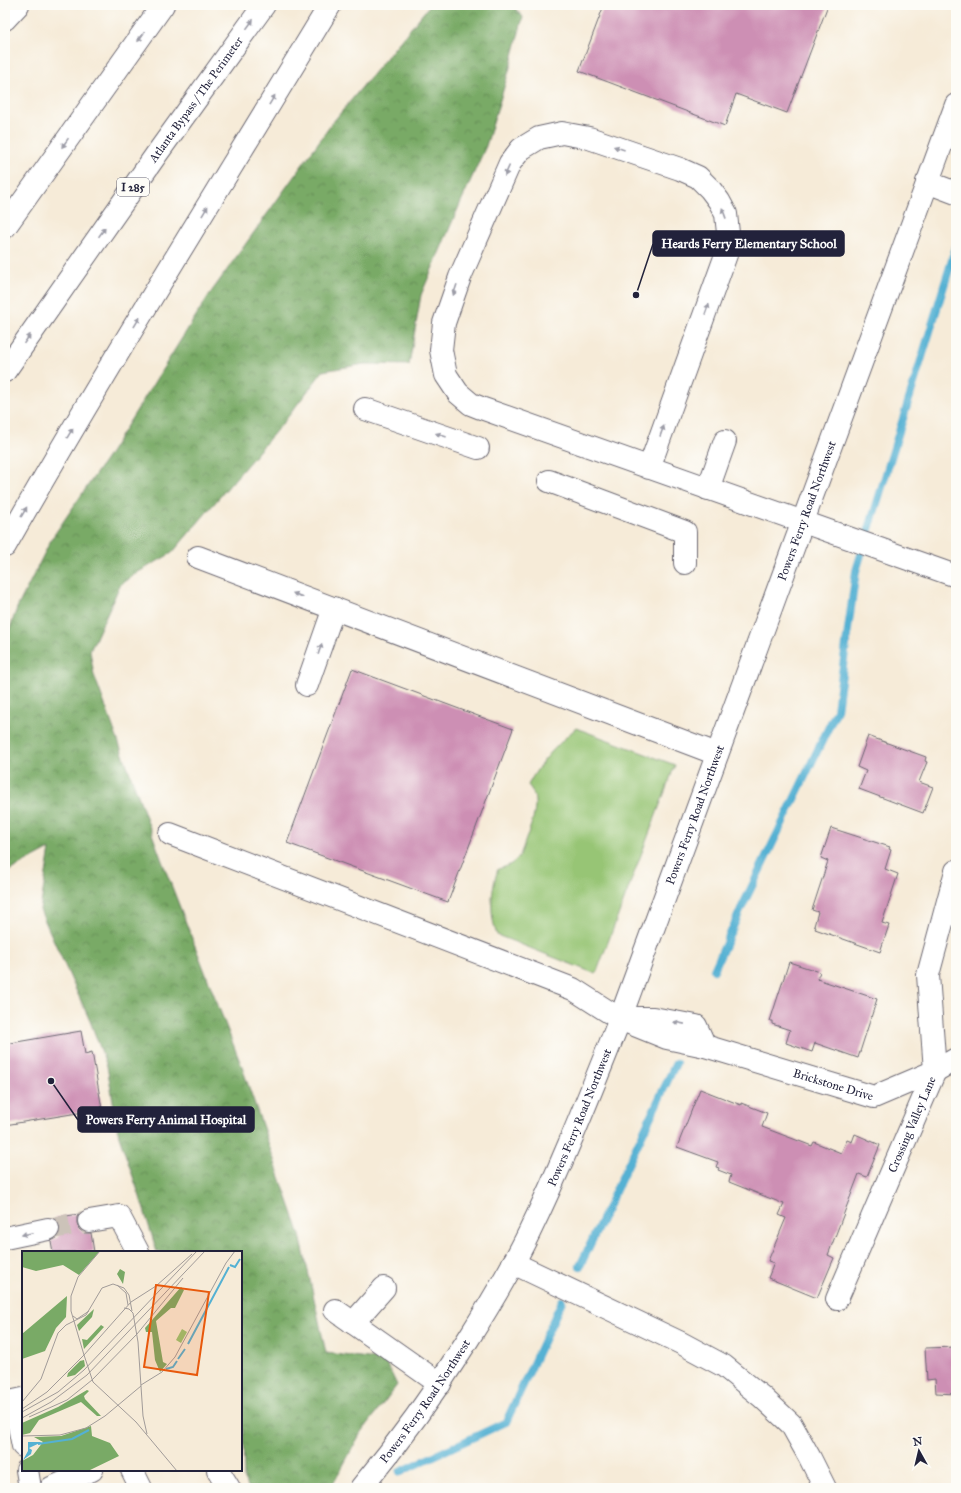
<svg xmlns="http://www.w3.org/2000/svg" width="961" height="1493" viewBox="0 0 961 1493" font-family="'IM FELL Great Primer',serif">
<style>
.green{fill:#97c574;stroke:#5c7458}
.forest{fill:url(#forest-crowns);stroke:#4e6650}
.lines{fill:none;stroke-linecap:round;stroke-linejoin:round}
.stream{stroke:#54b1d3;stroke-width:8}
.building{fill:#cd8fb4}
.minor-tunnel{stroke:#ccc3b9;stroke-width:22;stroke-dasharray:22 11;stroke-linecap:butt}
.minor-casing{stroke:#6c6872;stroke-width:24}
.highway-casing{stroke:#6c6872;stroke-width:24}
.minor{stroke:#fff;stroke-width:22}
.highway{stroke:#fff;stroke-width:22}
.oneway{fill:#9c9ca7}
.labels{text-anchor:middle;stroke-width:3;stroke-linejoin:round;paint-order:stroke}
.shield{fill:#fdfcf7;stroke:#646373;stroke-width:1}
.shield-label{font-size:11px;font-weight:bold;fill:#22223b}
.street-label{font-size:12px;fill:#22223b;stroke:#fdfcf7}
.inset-river{fill:none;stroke:#54b1d3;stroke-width:2}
.inset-road{fill:none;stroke:#a19b99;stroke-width:1}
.view{fill:#e8590c;fill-opacity:0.15;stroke:#e8590c;stroke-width:2}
.inset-edge{fill:none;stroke:#22223b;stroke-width:2}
.leader{fill:none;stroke:#22223b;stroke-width:1.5}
.callout-dot{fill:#22223b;stroke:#fdfcf7;stroke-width:1.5}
.callout{fill:#22223b;stroke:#22223b;stroke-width:1.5}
.callout-label{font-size:13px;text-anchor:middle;font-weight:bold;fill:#fff}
</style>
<defs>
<pattern id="forest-crowns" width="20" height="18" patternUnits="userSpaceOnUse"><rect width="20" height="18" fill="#79aa66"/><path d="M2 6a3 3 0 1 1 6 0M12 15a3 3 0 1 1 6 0" fill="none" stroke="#638a55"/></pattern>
</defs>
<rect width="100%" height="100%" fill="#fdfcf7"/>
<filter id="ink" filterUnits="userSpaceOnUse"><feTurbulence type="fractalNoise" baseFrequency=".025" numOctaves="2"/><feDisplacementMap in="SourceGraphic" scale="8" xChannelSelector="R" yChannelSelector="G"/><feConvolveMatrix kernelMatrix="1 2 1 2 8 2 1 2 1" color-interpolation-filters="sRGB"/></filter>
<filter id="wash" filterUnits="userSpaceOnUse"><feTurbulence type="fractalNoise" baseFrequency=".012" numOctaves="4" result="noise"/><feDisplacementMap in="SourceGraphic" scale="16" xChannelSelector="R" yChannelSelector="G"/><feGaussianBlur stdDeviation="0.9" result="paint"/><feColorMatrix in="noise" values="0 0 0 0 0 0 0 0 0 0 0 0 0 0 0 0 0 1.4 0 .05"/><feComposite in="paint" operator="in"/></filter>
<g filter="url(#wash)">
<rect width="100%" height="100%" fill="#f6ebd8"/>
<!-- green -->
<path class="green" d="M576 728 675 765 596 974 497 935C489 913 491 891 498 869 505 867 514 864 519 857 522 851 524 844 526 839 532 822 542 800 528 785 540 762 557 745 576 728Z"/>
<!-- forest -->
<path class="forest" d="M430 5H512L523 17 509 71 486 146 456 213 421 295 409 365 365 364 323 371 287 418 172 553 133 575 120 585 90 651 94 675 162 861 242 1067 300 1235 326 1353 385 1360 397 1385 359 1436 331 1488H249L244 1480 243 1430 241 1428V1252H157L140 1197 119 1136 107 1066 90 1021 40 910 50 849 5 873V642L17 608 52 538 108 456 209 295 333 122Z"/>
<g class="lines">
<!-- stream -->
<path class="stream" d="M714 970 741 909 837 710 856 571 956 247
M580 1266 676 1063
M400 1472 506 1422 562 1301"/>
</g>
<g id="blocks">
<!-- building -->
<path class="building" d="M604 5H828L787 113 736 94 725 126 579 71Z
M352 669 513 729 448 902 287 843Z
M868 736 926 757 925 761 927 762 919 782 933 787 923 813 859 789 866 771 857 767Z
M831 828 890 847 889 849 891 850 885 869 898 874 882 923 889 925 880 952 815 929 816 927 814 926 818 912 812 910 828 861 821 858Z
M789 962 820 972 817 979 877 999 858 1058 815 1043 812 1052 786 1043 790 1030 772 1024V1021H770Z
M81 1031 85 1054 92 1052 102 1109 5 1125V1044Z
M700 1089 741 1105V1103L767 1113 762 1127 812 1146 814 1142 841 1153 847 1140 852 1142 855 1134 880 1145 867 1177 859 1174 828 1255 834 1258 817 1298 768 1278 774 1263 768 1261 786 1218 779 1215 784 1204 729 1182 731 1175 718 1170 719 1168 716 1167 718 1162 677 1147Z
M79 1214 77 1217V1223L79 1229 84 1233H91L94 1252H53L51 1241 57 1238 60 1233V1227L58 1221 54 1218Z
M956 1347V1394L936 1393 935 1379 927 1380 925 1348Z"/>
</g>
</g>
<g filter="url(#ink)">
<use href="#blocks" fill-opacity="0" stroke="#6c6872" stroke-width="1"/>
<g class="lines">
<!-- minor-tunnel -->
<path class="minor-tunnel" d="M48 1229 89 1221"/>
<defs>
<g id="minor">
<path d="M927 182 956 193"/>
<path d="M365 409 478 448"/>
<path d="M649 468 727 252 728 233 726 214 719 201 710 189 698 177 680 169 589 138 562 133 539 138 521 149 510 163 460 277 444 323 441 350 446 375 458 393 471 404 481 408 956 576"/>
<path d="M549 481 685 532V563"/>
<path d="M708 489 725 441"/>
<path d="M198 557 717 754"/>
<path d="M307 685 334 608"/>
<path id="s1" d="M170 834 573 989 620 1019 667 1038 705 1046 874 1097 935 1071 956 1059"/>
<path d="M634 1018H653L696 1026 705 1046"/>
<path d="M89 1221 119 1216 138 1252"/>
<path d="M5 1238 48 1229"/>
<path d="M513 1263 681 1343 724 1366 762 1397 791 1424 810 1458 825 1488"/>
<path id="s2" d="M837 1299 935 1071 928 975 956 871"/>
<path d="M335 1310 440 1384"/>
<path d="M353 1323 384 1288"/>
<path d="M23 1399 14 1401 23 1446"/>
<path d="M27 1470 30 1488"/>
<path d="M132 1470 141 1488"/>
<path d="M218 1470 229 1488"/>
<path d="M51 1488 92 1470"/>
<path id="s3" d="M361 1488C400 1441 435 1392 467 1341 489 1306 511 1270 529 1233 563 1163 591 1091 620 1019L956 105"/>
</g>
<g id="highway">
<path d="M5 19 18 5"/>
<path d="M5 227 163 5"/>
<path id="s4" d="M5 371 156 155 264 5"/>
<path d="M5 546C109 363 221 185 330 5"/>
</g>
</defs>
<!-- minor casing -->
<use href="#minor" class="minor-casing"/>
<!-- highway casing -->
<use href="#highway" class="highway-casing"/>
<!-- minor -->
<use href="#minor" class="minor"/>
<!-- highway -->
<use href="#highway" class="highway"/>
</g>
<!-- one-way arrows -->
<defs><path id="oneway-solid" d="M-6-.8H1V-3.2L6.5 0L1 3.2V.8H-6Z"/></defs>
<g class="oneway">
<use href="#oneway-solid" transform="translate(250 24) rotate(-54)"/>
<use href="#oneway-solid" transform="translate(141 37) rotate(125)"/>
<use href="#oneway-solid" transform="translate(272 100) rotate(-59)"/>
<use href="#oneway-solid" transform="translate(65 143) rotate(125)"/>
<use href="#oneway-solid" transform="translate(619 148) rotate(-161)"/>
<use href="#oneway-solid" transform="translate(507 171) rotate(114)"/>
<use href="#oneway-solid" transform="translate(205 211) rotate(-59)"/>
<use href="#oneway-solid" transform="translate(724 213) rotate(-110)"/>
<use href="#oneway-solid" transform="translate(102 232) rotate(-55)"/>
<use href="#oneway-solid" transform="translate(455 290) rotate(109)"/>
<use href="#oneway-solid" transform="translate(707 309) rotate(-70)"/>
<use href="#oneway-solid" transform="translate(137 322) rotate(-59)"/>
<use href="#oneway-solid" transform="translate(27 339) rotate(-55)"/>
<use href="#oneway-solid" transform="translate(662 431) rotate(-70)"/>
<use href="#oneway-solid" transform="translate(70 433) rotate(-59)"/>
<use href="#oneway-solid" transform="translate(441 435) rotate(-161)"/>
<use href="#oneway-solid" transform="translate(24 512) rotate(-60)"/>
<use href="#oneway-solid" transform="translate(298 595) rotate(-159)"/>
<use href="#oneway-solid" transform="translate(320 649) rotate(-71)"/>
<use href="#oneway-solid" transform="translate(679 1023) rotate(-169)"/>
<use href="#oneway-solid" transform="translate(27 1234) rotate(168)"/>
</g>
</g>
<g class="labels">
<!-- shield labels -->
<rect class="shield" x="117" y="178" width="32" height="18" rx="3"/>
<g class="shield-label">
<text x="133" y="191">I 285</text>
</g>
<!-- street labels -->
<g class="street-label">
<text dy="4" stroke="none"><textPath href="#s4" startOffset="332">Atlanta Bypass / The Perimeter</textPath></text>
<text dy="4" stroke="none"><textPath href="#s3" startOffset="1080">Powers Ferry Road Northwest</textPath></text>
<text dy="4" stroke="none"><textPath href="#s3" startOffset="756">Powers Ferry Road Northwest</textPath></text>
<text dy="4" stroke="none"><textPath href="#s1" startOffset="711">Brickstone Drive</textPath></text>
<text dy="4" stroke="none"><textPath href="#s3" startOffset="432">Powers Ferry Road Northwest</textPath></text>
<text dy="4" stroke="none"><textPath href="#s2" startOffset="190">Crossing Valley Lane</textPath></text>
<text dy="4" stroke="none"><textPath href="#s3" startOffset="108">Powers Ferry Road Northwest</textPath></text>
</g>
</g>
<!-- overview -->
<g transform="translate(22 1251)">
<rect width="220" height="220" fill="#f6ebd8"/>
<path d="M160 78 165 81 159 92 154 89Z" fill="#97c574"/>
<path d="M0 0H78L57 24 41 14 14 20 0 16ZM98 18 103 21 101 33 95 23ZM159 36 162 39 153 57H149L134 70 141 111 145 113 138 121 133 109 130 81H124L123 77ZM45 45 44 66 34 77 23 100 0 108V83ZM72 58 70 66 57 80 55 74ZM79 74 82 76 62 98 60 88 65 89ZM62 109 63 115 53 124 45 126 46 122 58 110ZM65 139 67 140 62 145 63 148 79 165H75L59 151 17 169 8 182 0 184V172L36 156ZM69 175 70 185 88 192 97 205 66 220H0V210L11 204 21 191 12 186 39 185Z" fill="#79aa66"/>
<path d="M6 191H20L7 197 10 199 9 203 1 209 6 200Z" fill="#54b1d3"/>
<path class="inset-river" d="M208 14 213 16 218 8M166 93 207 16M156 108 163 98M144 118 151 116 155 110M16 193 50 188 67 179"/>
<path class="inset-road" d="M95 34 104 42 106 54M109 51 62 104 71 131 114 171 155 220M109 51 134 35 170 3M102 57 107 58 111 62 116 91 121 165 125 183M51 65 55 68 67 60M115 83 161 27M62 104 49 60V45L56 26 78 0M70 129 115 83M119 134 140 121 153 106 204 12 213 0M0 151 19 128 36 82 44 74 64 64 80 37 91 33 102 37 107 44 110 60M0 158 25 141 62 104M0 161 36 141 62 119 175 0M7 166 45 149 70 129M0 167 29 151 65 124 183 0M0 185 38 184 64 177 83 165 119 135"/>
<path class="view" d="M134 34 187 41 175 124 122 116Z"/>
<rect width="220" height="220" class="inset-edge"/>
</g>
<!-- callouts -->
<path class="leader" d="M636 295L653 244M51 1081L78 1120"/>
<g class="callout-dot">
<circle cx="636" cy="295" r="4"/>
<circle cx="51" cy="1081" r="4"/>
</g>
<g class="callout">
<rect x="653" y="231" width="191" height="25" rx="4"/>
<rect x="78" y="1107" width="176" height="25" rx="4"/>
</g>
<g class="callout-label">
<text x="749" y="248">Heards Ferry Elementary School</text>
<text x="166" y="1124">Powers Ferry Animal Hospital</text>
</g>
<!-- margin -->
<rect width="961" height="1493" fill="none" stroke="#fdfcf7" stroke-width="20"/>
<!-- north arrow -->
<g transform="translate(919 1451) rotate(352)" stroke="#fdfcf7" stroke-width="3" paint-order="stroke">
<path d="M0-3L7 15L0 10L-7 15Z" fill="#22223b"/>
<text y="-6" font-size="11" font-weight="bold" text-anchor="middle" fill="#22223b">N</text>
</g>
</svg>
